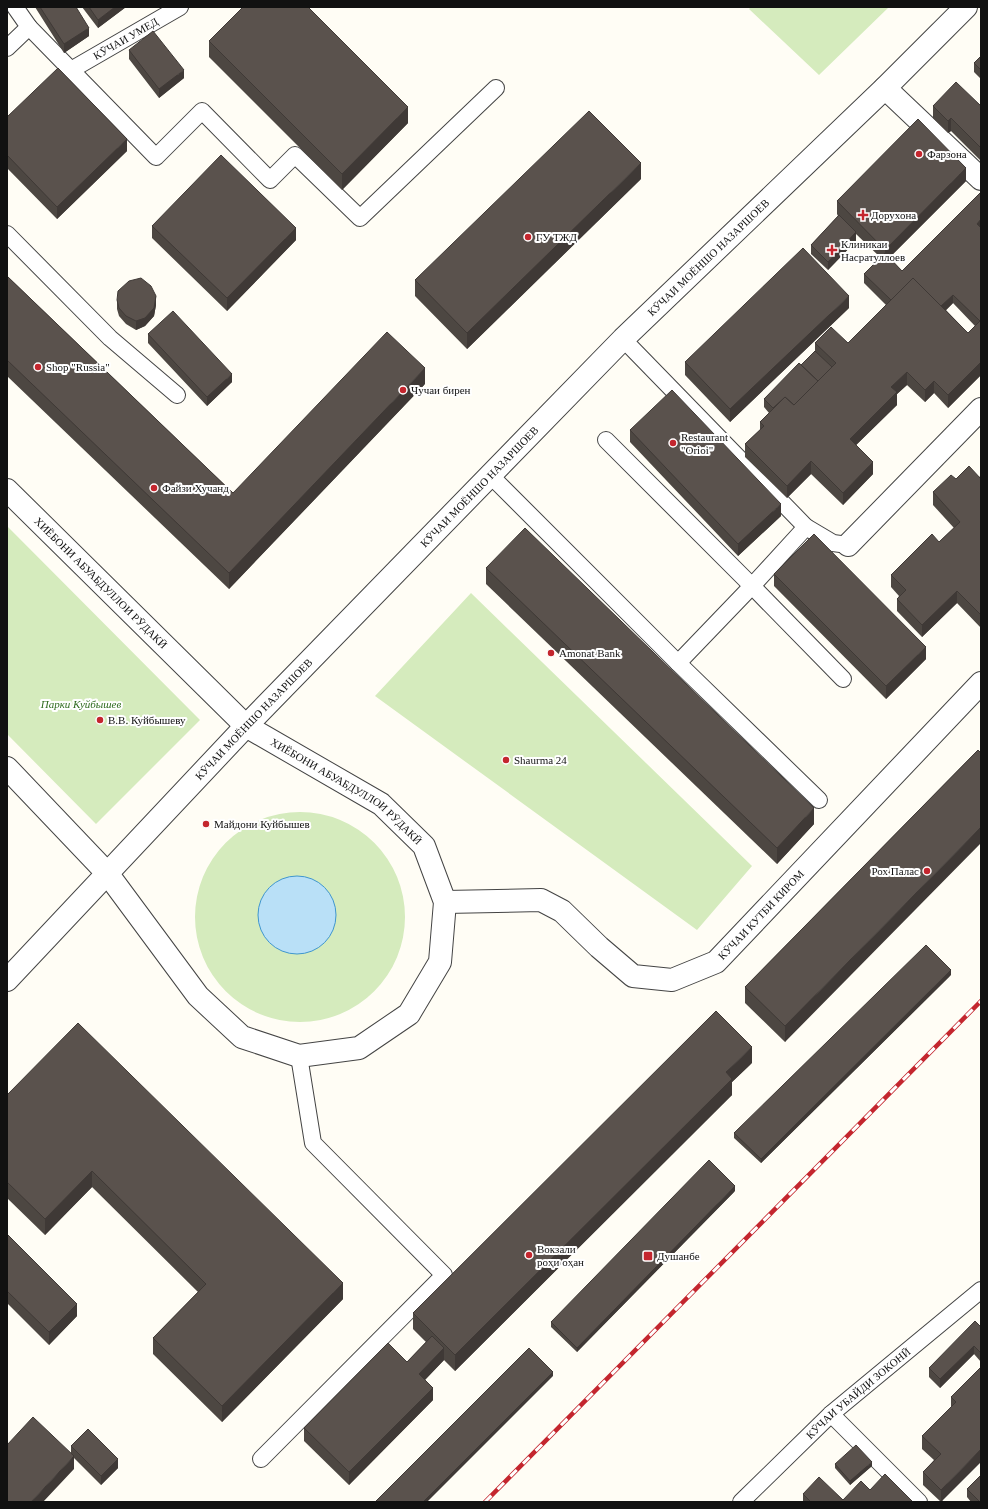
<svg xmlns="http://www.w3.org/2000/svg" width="988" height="1509" viewBox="0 0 988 1509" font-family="Georgia,serif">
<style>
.green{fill:#d5ebbd}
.water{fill:#b9e0f7;stroke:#3f96cf}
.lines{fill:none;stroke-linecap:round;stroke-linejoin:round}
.service-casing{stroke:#444;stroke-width:18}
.minor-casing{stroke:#444;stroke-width:24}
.service{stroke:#fff;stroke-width:16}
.minor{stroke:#fff;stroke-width:22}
.rail-casing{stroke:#c4262e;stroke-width:4.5}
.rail{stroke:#fff;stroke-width:3;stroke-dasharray:9;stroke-linecap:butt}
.wall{fill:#4d4742;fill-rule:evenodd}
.shaded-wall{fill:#3f3936}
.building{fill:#5a524d;stroke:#3f3936}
.poi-dot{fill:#c4262e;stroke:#fff;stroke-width:1.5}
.labels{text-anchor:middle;stroke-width:4;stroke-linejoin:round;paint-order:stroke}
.street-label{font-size:11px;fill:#111;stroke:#fff}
.poi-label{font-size:11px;fill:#111;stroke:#fff;text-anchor:start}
.park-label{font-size:11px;font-style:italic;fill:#2f6b1f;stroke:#fff}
</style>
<rect width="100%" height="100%" fill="#fffdf5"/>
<!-- green -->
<path class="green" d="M751 7H889L819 75 749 9Z
M7 526 200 720 96 824 7 734Z
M471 593 752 866 697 930 375 696Z
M195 917a105 105 0 1 1 210 0a105 105 0 1 1-210 0Z"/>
<!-- water -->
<path class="water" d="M258 915a39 39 0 1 1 78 0a39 39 0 1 1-78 0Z"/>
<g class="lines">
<defs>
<g id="service">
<path d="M29 27 156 157 202 111 270 180 295 155 360 218 496 88"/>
<path d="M7 48 29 27 15 7"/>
<path id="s1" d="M71 70 180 7"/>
<path d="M7 234 110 338 177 395"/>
<path d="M623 339 806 527 833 543 848 545"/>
<path d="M606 440 752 586 806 527"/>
<path d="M489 474 678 663 819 800"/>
<path d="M678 663 752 586 843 679"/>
<path d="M831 1414 919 1502"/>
<path d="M261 1459 444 1275 313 1143 299 1056"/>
<path id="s2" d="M741 1502 831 1414 981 1290"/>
</g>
<g id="minor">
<path d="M885 88 981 179"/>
<path id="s3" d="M7 490 246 726 381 804 424 846 445 902 440 962 409 1014 359 1048 299 1056 242 1037 198 996 107 873 7 768"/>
<path d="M848 545 981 409"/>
<path id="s4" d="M445 902 541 900 562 911 599 947 633 976 672 980 716 962 981 683"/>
<path id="s5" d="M7 980 246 726 623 339 885 88 966 7"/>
</g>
</defs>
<!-- service casing -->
<use href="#service" class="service-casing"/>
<!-- minor casing -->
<use href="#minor" class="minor-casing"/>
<!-- service -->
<use href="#service" class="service"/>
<!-- minor -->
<use href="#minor" class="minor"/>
<defs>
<path id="rail" d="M485 1502 981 1001"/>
</defs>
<!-- rail casing -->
<use href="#rail" class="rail-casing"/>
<!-- rail -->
<use href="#rail" class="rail"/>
</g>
<!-- wall -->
<path class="wall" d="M35 7H76L89 36 64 53Z
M82 7H126L98 28Z
M209 41 408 123 342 190 209 57Z
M129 50 184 78 159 98 129 59Z
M981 56V79L974 72V63Z
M933 106H981V161L951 131 948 133 933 118Z
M7 117 127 151 57 219 7 168Z
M641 179 467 349 415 296V280Z
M966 181 889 258 902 271 981 192V375L948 408 934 393 925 402 907 385 897 394V405L856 445 873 474 843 505 811 474 787 498 745 457V444L760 430V422L769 413 764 407V399L801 365 815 351V343H848L886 305 864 283V274L881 258 856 234V241L828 270 811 254V245L838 216 837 214V201ZM953 303 975 326 968 333 946 310Z
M152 226 296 240 227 311 152 238Z
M7 276 233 493 425 384 229 589 7 376Z
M117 300 156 305 154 316 145 326 136 330 126 324 119 316 117 309Z
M849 308 730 422 685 375V362Z
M148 334 232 382 207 406 148 343Z
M630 430 781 516 738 556 630 442Z
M981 476V628L957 603 922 637 897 611V599L899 596 891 587V575L939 542 954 528 933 505V492L956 479 979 477Z
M486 568 814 824 777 864 486 584Z
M774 574 926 659 886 699 774 586Z
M978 750 785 1042 745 1003V987Z
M951 975 761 1163 734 1138V1133Z
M752 1063 732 1082V1095L455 1371 444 1360 425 1380 433 1400 349 1485 304 1441V1428L407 1362 426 1342 413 1329V1313Z
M7 1095 343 1299 222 1422 153 1354V1338L198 1292 92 1187 45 1235 7 1198Z
M735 1191 577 1352 551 1327V1322Z
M7 1234 77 1316 49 1345 7 1303Z
M981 1327V1362L974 1354 940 1388 929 1377V1368Z
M981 1367 942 1502H941L923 1485V1472L934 1460 922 1449V1436L951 1407V1397Z
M71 1446 118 1468 101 1485 74 1458V1469L71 1453Z
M835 1464 872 1466 850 1485 835 1468Z
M967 1489 981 1502H971L967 1497Z
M870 1490 913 1502H803V1494L843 1500Z"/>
<!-- shaded-wall -->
<path class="shaded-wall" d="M115 7H126L98 28V20Z
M89 28V36L64 53V44Z
M184 70V78L159 98V89Z
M408 107V123L342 190V174Z
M951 118V131L948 133V121Z
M127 139V151L57 219V207Z
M641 163V179L467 349V333Z
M966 168V181L885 262V250Z
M981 219V228L977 224Z
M296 228V240L227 311V298Z
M856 232V241L828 270V262Z
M953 295V303L939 317V308Z
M156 296V305L154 316 145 326 136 330V321Z
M849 296V308L730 422V409Z
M981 362V375L948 408V395Z
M425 368V384L229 589V573Z
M907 372V385L897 394V405L850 451V439L891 387Z
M232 374V382L207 406V397Z
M934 381V393L925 402V390Z
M811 461V474L787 498V486Z
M873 462V474L843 505V493Z
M781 504V516L738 556V544Z
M957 591V603L922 637V625Z
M926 647V659L886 699V686Z
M814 808V824L777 864V848Z
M981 827V843L785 1042V1026Z
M951 970V975L761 1163V1159Z
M752 1047V1063L732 1082V1095L455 1371V1355L726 1072Z
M92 1171V1187L45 1235V1219Z
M735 1186V1191L577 1352V1348Z
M343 1283V1299L222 1422V1406Z
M77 1304V1316L49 1345V1332Z
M974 1346V1354L940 1388V1379Z
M444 1348V1360L419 1386V1374Z
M553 1372V1376L427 1502H423Z
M433 1388V1400L349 1485V1472Z
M981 1449V1462L941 1502V1490Z
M74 1456V1469L43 1502H31Z
M118 1459V1468L101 1485V1476Z
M872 1462V1466L850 1485V1481Z"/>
<!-- building -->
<path class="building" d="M40 7H76L89 28 64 44Z
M89 7H115L98 20Z
M243 7H308L408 107 342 174 209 41Z
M153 31 184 70 159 89 129 50Z
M981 56V70L974 63Z
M58 68 127 139 57 207 7 155V117Z
M956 82 981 106V148L951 118 948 121 933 106Z
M589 111 641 163 467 333 415 280Z
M918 119 966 168 885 250 837 201Z
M221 155 296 228 227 298 152 226Z
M981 192V219L977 224 981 228V320L980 321 953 295 941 306 913 278 891 300 864 274 885 253 902 271Z
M839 215 856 232 828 262 811 245Z
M803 248 849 296 730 409 685 362Z
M7 276 233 493 387 332 425 368 229 573 7 360Z
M141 278 151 286 156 296 154 308 145 318 136 321 126 316 119 308 117 300 118 291 129 281Z
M913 278 968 333 981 320V362L948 395 934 381 925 390 907 372 891 387 897 392 850 439 873 462 843 493 811 461 787 486 745 444 764 426 760 422 785 397 794 405 836 363 815 343 831 327 848 343Z
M173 311 232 374 207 397 148 334Z
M815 351 832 367 818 381 801 365Z
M799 363 818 381 794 405 785 397 773 408 764 399Z
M672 390 781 504 738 544 630 430Z
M969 466 981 479V615L957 591 922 625 897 599 906 590 891 575 932 534 939 542 960 522 933 492 951 475 956 479Z
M525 528 814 808 777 848 486 568Z
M814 534 926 647 886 686 774 574Z
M978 750 981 753V827L785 1026 745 987Z
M926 945 951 970 761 1159 734 1133Z
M716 1011 752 1047 726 1072 732 1079 455 1355 413 1313Z
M78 1023 343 1283 222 1406 153 1338 206 1284 92 1171 45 1219 7 1182V1095Z
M709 1160 735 1186 577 1348 551 1322Z
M7 1234 77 1304 49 1332 7 1291Z
M975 1321 981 1327V1353L974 1346 940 1379 929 1368Z
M432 1336 444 1348 419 1374 433 1388 349 1472 304 1428 388 1343 407 1362Z
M529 1348 553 1372 423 1502H375Z
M981 1367V1449L941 1490 923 1472 941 1454 922 1436 956 1402 951 1397Z
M33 1417 74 1456 31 1502H7V1445Z
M88 1429 118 1459 101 1476 71 1446Z
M856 1445 872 1462 850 1481 835 1464Z
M885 1474 913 1502H811L803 1494 819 1477 843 1500 861 1481 870 1490Z
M981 1475V1502H980L967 1489Z"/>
<!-- markers -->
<g class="poi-dot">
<circle cx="919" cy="154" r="4"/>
<path d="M861 209h4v4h4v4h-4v4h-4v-4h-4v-4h4z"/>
<circle cx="528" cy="237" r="4"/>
<path d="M830 244h4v4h4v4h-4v4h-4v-4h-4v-4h4z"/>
<circle cx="38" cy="367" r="4"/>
<circle cx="403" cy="390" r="4"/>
<circle cx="673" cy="443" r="4"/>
<circle cx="154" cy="488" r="4"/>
<circle cx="551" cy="653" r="4"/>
<circle cx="100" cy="720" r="4"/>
<circle cx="506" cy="760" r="4"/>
<circle cx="206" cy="824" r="4"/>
<circle cx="927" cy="871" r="4"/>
<circle cx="529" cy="1255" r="4"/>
<rect x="643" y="1251" width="10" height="10" rx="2"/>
</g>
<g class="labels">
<!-- street labels -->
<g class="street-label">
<text dy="4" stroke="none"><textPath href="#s1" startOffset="63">КӮЧАИ УМЕД</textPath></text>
<text dy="4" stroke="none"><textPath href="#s5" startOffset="1007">КӮЧАИ МОЁНШО НАЗАРШОЕВ</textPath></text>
<text dy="4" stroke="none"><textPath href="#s5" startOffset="683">КӮЧАИ МОЁНШО НАЗАРШОЕВ</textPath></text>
<text dy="4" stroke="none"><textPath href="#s3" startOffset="132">ХИЁБОНИ АБУАБДУЛЛОИ РӮДАКӢ</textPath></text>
<text dy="4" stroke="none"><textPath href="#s5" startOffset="359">КӮЧАИ МОЁНШО НАЗАРШОЕВ</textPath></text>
<text dy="4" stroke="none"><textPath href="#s3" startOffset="456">ХИЁБОНИ АБУАБДУЛЛОИ РӮДАКӢ</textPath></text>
<text dy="4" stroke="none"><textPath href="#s4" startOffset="368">КӮЧАИ КУТБИ КИРОМ</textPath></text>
<text dy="4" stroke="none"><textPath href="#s2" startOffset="160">КӮЧАИ УБАЙДИ ЗОКОНӢ</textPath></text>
</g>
<!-- poi labels -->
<g class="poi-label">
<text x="927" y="158">Фарзона</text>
<text x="871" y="219">Дорухона</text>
<text x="536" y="241">ГУ ТЖД</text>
<text x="841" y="248">Клиникаи<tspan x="841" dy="13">Насратуллоев</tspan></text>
<text x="46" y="371">Shop "Russia"</text>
<text x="411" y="394">Чучаи бирен</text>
<text x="681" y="441">Restaurant<tspan x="681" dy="13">"Orioi"</tspan></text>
<text x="162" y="492">Файзи Хучанд</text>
<text x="559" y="657">Amonat Bank</text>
<text x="108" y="724">В.В. Куйбышеву</text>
<text x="514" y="764">Shaurma 24</text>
<text x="214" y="828">Майдони Куйбышев</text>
<text x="919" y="875" text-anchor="end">Рох Палас</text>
<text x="537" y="1253">Вокзали<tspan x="537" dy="13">роҳи оҳан</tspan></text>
<text x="657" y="1260">Душанбе</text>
</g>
<!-- park labels -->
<g class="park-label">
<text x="81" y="708">Парки Куйбышев</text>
</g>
</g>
<!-- border -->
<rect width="988" height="1509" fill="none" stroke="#111111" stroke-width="16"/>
</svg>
